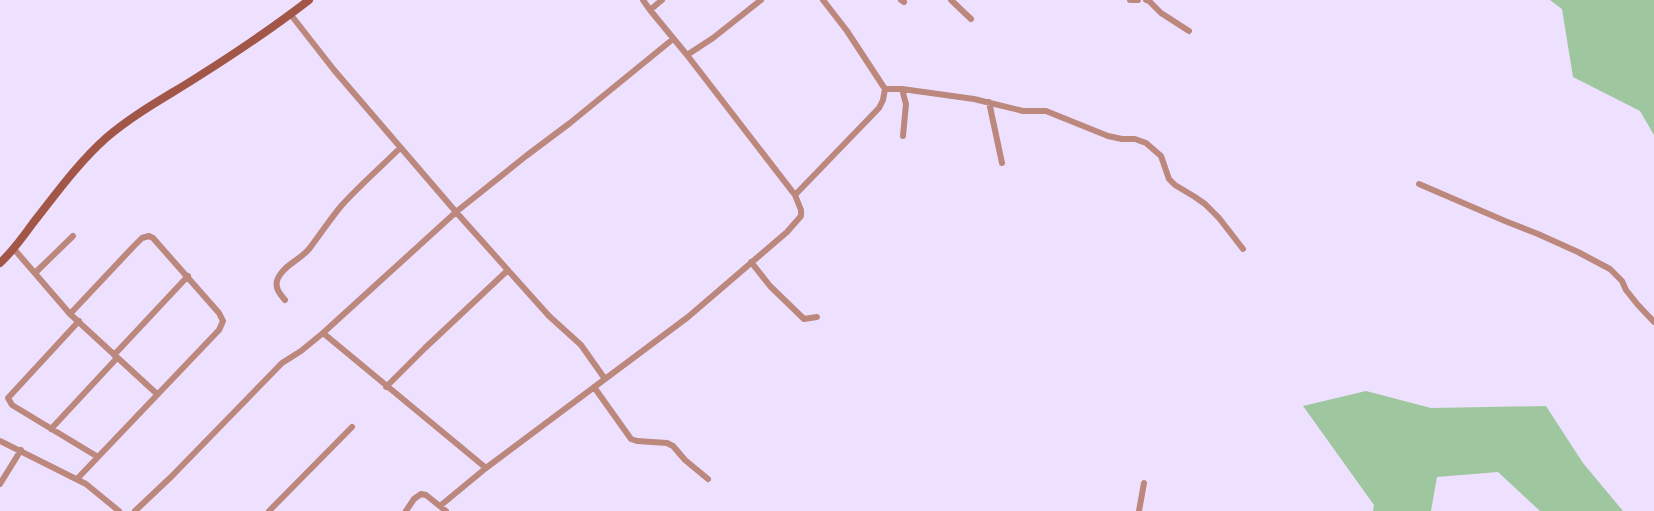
<svg xmlns="http://www.w3.org/2000/svg" width="1654" height="511" viewBox="0 0 1654 511" font-family="'Times New Roman',serif">
<style>
.green{fill:#9fc79f}
.lines{fill:none;stroke-linecap:round;stroke-linejoin:round}
.street{stroke:#bc877c;stroke-width:6}
.secondary{stroke:#a25648;stroke-width:8}
</style>
<rect width="100%" height="100%" fill="#eee1ff"/>
<!-- green -->
<path class="green" d="M1550 0H1654V135L1640 111 1573 77 1562 9Z
M1366 391 1431 408 1546 406 1583 463 1623 511H1540L1498 472 1437 477 1431 511H1373L1374 505 1303 406Z"/>
<g class="lines">
<!-- street -->
<path class="street" d="M901 0 904 2
M951 0 971 19
M1130 0H1138
M1146 0 1149 1 1161 13 1189 31
M650 10 662 0
M291 15 334 70 456 212 549 316 581 345 605 379
M687 55 713 38 761 0
M885 89H902L974 99 1023 111H1046L1108 136 1122 139H1135L1146 143 1161 156 1169 179 1175 185 1195 197 1205 204 1219 218 1243 249
M902 89 906 104 903 136
M989 102 1002 163
M1419 184 1505 221 1538 234 1578 252 1610 269 1622 281 1626 290 1638 305 1654 322
M795 195 879 108 883 100 885 89 847 31 823 0
M14 249 70 314 157 394
M751 262 770 286 804 319 817 317
M35 273 73 236
M285 300C279 293 274 287 278 278 284 265 300 260 309 249 320 235 330 219 342 205 360 185 381 167 400 148
M70 314 133 247 142 238 149 236 153 238 219 313 223 321 219 330 77 479
M79 321 8 398 12 405 98 457
M323 333 486 468
M114 355 188 276
M386 387 425 348 508 270
M594 387 631 439 637 441 667 443 673 446 685 460 708 479
M51 429 117 358
M0 441 86 484 119 511
M0 484 21 450
M440 506 486 468 688 317 787 232 801 216V210L795 195 687 55 650 10 643 0
M135 511 171 477 282 363 301 351 323 333 456 212 526 156 570 123 673 39
M269 511 352 427
M406 511 414 499 421 494 426 495 446 511
M1139 511 1144 483"/>
<!-- secondary -->
<path class="secondary" d="M0 263C13 251 23 237 33 223 56 194 78 163 106 138 135 113 168 96 199 76 237 52 274 27 309 0"/>
</g>
</svg>
